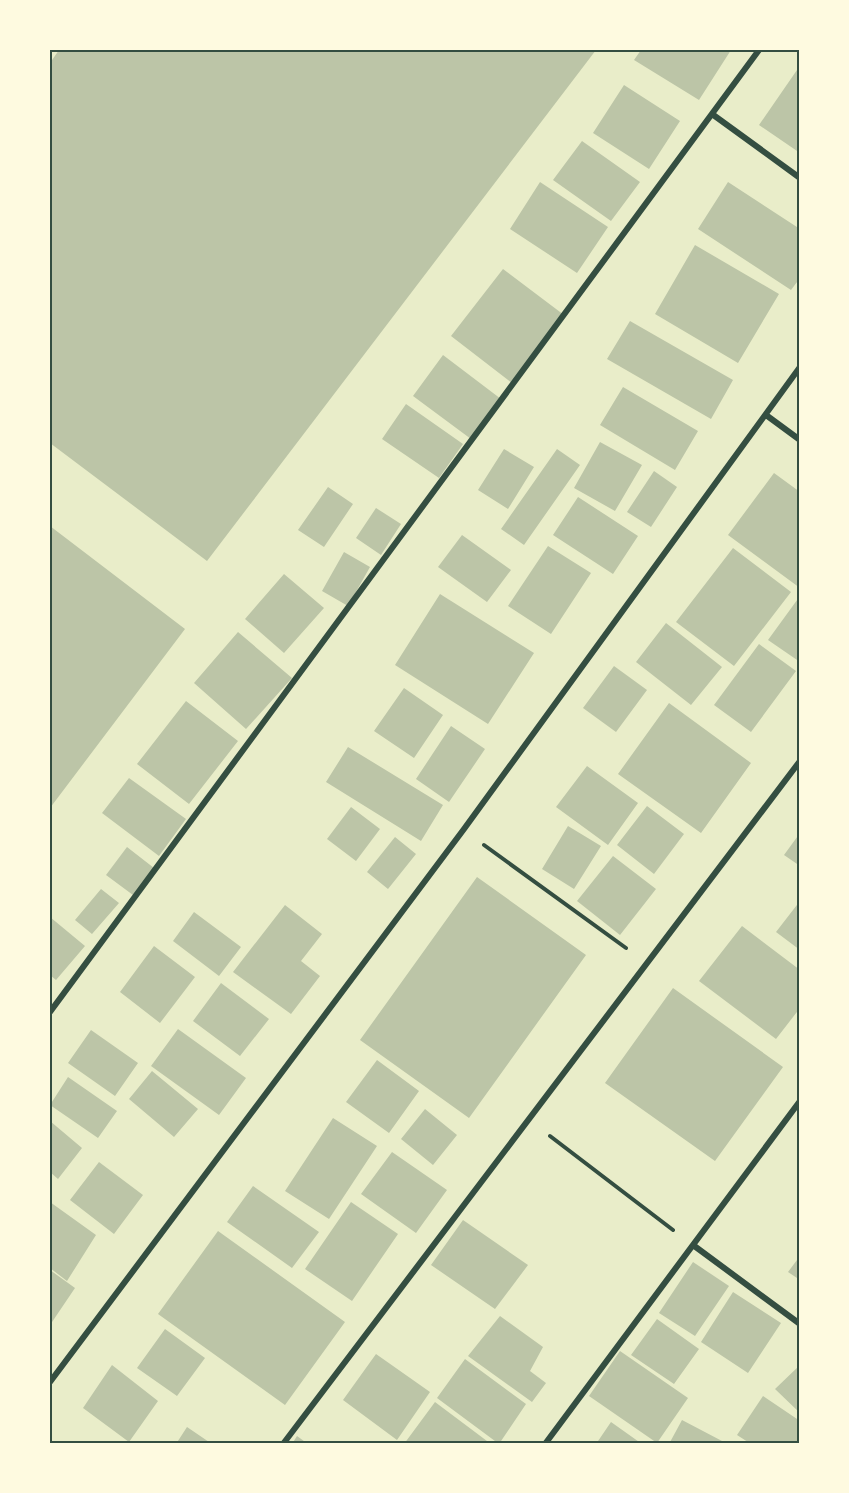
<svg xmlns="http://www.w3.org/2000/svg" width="849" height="1493" viewBox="0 0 849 1493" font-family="Inter,sans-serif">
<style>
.building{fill:#bcc5a7}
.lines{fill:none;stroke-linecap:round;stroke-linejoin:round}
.path{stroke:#344e41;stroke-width:4}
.minor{stroke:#344e41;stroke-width:6}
.neatline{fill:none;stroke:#344e41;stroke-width:2}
</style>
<rect width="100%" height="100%" fill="#e9edc9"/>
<!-- building -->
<path class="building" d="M59 50H596L207 561 50 443V63Z
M641 50H731L699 100 634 60Z
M797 70 800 72V153L759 125Z
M624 85 680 121 649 169 593 133Z
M582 141 640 182 611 221 553 180Z
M540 182 608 227 577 273 510 229Z
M728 182 800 229V278L791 290 698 229Z
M695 245 779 294 738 363 655 314Z
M503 269 564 315 512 383 451 336Z
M630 321 733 380 711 419 607 359Z
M443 355 501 399 471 439 413 396Z
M623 387 698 431 675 470 600 425Z
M406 404 463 444 439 478 382 439Z
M600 442 642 465 615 511 574 488Z
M504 449 534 467 508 509 478 490Z
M557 449 580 465 524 545 501 529Z
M654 471 677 487 651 527 627 512Z
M774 473 800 492V588L728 535Z
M328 487 353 504 324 547 298 530Z
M578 497 638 536 613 574 553 535Z
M376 508 401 524 381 555 356 538Z
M50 526 185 629 50 808Z
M462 535 511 570 487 602 438 567Z
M548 546 591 573 551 634 508 606Z
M733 548 791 592 734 666 676 622Z
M344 552 370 567 348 606 322 591Z
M284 574 324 608 284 653 245 619Z
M440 594 534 653 488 724 395 665Z
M800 596V662L768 640Z
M666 623 722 667 691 705 636 662Z
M238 632 292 678 246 729 194 683Z
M759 644 796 671 751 732 714 705Z
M614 666 647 690 616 732 583 708Z
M404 688 443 715 414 758 374 731Z
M186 701 238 741 189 804 137 764Z
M669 703 751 763 701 833 618 774Z
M451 726 485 749 449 802 416 779Z
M348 747 443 805 421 841 326 782Z
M587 766 638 803 608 845 556 807Z
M129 778 186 819 159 856 102 813Z
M647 806 684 834 654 874 617 845Z
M351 807 380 829 356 861 327 839Z
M568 826 601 846 574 889 542 869Z
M800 833V866L784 855Z
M395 837 416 854 388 889 367 872Z
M127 847 154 868 133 895 106 875Z
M613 856 656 889 620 935 577 901Z
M477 877 586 955 469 1118 360 1040Z
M101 889 119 903 92 934 75 920Z
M800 901V950L776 932Z
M285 905 322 934 301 961 320 976 291 1014 233 972Z
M194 912 241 947 219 976 173 941Z
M50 917 85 946 56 980 50 975Z
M742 926 800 970V1008L776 1039 699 981Z
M154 946 195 977 160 1023 120 992Z
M221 983 269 1019 240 1056 193 1021Z
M673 988 783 1067 715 1161 605 1083Z
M178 1029 246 1078 219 1115 151 1066Z
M91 1030 138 1063 115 1096 68 1063Z
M377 1060 419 1091 389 1133 346 1102Z
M152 1071 198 1109 174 1137 129 1099Z
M68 1077 117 1111 98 1138 50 1105Z
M425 1109 457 1135 433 1165 401 1139Z
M333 1118 377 1146 329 1219 285 1191Z
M50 1121 82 1148 58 1179 50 1172Z
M392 1152 447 1190 416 1233 361 1194Z
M99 1162 143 1195 114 1234 70 1200Z
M253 1186 319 1232 292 1268 227 1222Z
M50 1202 96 1235 67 1281 50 1268Z
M351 1202 398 1234 352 1301 305 1269Z
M463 1220 528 1265 495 1309 431 1265Z
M218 1231 345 1322 285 1405 158 1314Z
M800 1256V1280L788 1272Z
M693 1262 729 1286 695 1336 659 1313Z
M50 1270 75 1288 50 1325Z
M733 1292 781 1323 748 1373 701 1342Z
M500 1316 543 1347 530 1371 546 1383 532 1402 468 1356Z
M657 1319 699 1349 674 1384 631 1355Z
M165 1329 205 1358 177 1396 137 1368Z
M620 1351 688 1398 657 1443 589 1396Z
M376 1354 430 1392 397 1440 343 1400Z
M465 1359 526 1404 499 1444 437 1398Z
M112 1365 158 1401 129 1442 83 1408Z
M800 1365V1413L775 1389Z
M763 1396 800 1421V1444H751L737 1435Z
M435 1402 491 1444H404Z
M682 1420 722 1441 721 1444H669Z
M611 1422 642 1444H596Z
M187 1427 212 1444H176Z
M297 1436 308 1444H292Z"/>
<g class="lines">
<!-- path -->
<path class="path" d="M484 845 626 948
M550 1136 673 1230"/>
<!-- minor -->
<path class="minor" d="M712 114 800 178
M766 415 800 440
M50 1012 759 50
M693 1245 800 1324
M50 1382 464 829 800 367
M283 1444 800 761
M545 1444 800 1101"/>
</g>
<!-- border -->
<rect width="849" height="1493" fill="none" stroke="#fefae0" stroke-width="102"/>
<rect x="51" y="51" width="747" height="1391" class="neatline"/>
</svg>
